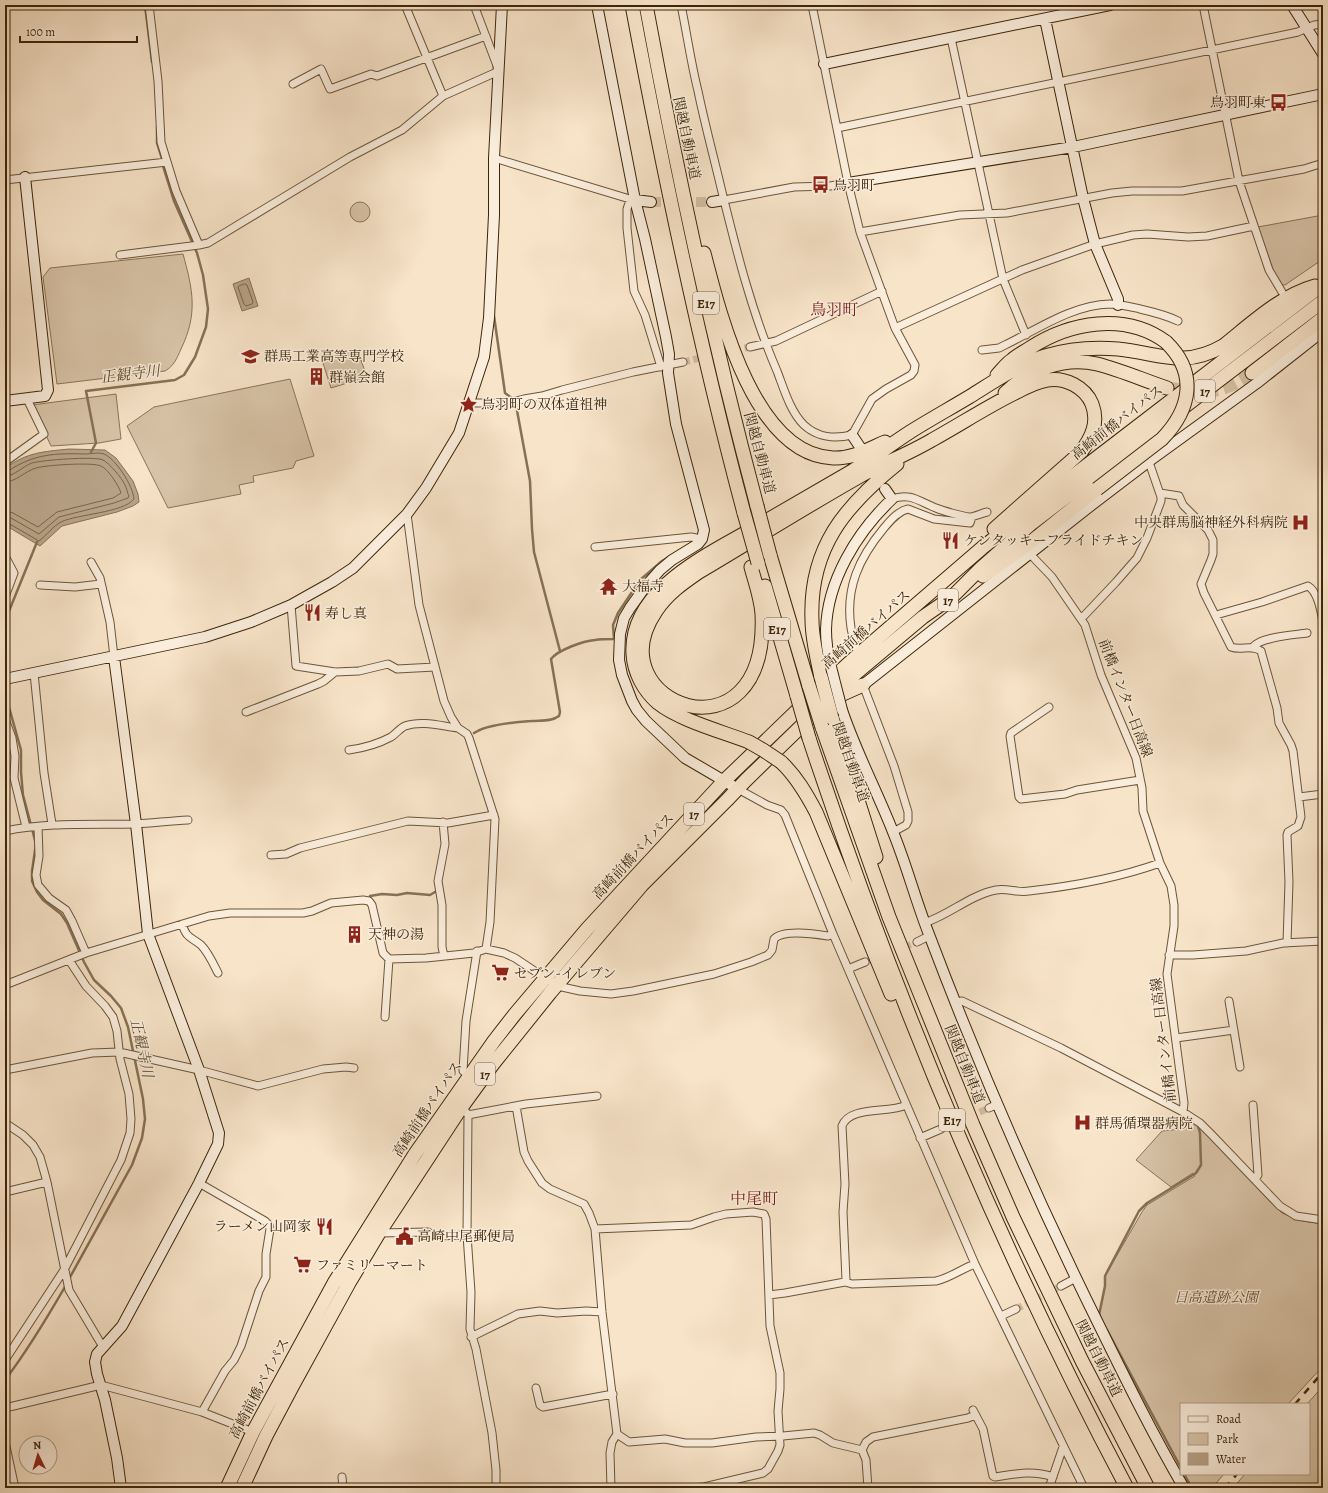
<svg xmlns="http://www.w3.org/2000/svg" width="1328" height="1493" viewBox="0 0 1328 1493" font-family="Alegreya,'Noto Serif JP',serif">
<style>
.green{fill:#d8c4a8;stroke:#8a7458}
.water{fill:#b8a388;stroke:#877155}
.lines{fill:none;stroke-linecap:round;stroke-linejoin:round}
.shore{stroke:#7a6448;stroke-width:1}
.stream{stroke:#877155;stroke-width:2.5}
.street-tunnel{stroke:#d3bea3;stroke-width:7;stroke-dasharray:7 3.5;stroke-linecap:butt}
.secondary-tunnel{stroke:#d3bea3;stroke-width:10;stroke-dasharray:10 5;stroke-linecap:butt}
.highway-tunnel{stroke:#d3bea3;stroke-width:13;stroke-dasharray:13 6;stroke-linecap:butt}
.street-casing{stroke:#6c5539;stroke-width:9}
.secondary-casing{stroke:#3d2509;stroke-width:12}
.highway-casing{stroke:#3d2509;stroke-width:15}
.street{stroke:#faeddc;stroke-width:7}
.secondary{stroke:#faeddc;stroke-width:10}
.highway{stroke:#f8e4c9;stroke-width:13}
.rail{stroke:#3d2509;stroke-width:2.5;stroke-dasharray:7 7;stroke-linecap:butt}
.secondary-bridge-casing{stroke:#3d2509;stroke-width:12;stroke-linecap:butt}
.highway-bridge-casing{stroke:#3d2509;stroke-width:15;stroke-linecap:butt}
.secondary-bridge{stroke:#faeddc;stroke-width:10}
.highway-bridge{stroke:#f8e4c9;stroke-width:13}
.labels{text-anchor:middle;stroke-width:3;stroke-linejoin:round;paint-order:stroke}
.shield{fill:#faeddc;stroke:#766148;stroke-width:1}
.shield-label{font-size:13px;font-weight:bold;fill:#3d2509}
.poi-label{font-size:14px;fill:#3d2509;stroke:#faeddc;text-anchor:start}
.street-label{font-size:14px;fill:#3d2509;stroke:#faeddc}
.park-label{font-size:14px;font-style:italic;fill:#644d31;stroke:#faeddc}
.water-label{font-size:15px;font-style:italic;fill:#624b2f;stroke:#faeddc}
.quarter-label{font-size:16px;fill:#7a1f14;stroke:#faeddc}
</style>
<rect width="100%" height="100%" fill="#f8e4c9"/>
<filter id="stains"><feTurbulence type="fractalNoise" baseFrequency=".005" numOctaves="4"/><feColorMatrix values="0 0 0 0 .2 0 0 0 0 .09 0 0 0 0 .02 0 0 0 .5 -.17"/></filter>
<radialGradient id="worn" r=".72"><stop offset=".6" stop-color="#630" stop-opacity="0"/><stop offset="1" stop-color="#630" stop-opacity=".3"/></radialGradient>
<!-- green -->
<path class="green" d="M350 212a10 10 0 1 1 20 0a10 10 0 1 1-20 0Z
M1323 215V259L1285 285H1281L1275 275 1258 227Z
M183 254C193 290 198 314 181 349 177 358 174 366 165 371L57 384 43 277 50 268Z
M357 349 367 377 331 388 322 360Z
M290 379 314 456 296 461 293 468 253 476 254 482 239 485 241 494 168 508 127 426 154 407Z
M116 394 121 439 99 443 51 446 32 405Z
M1190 1122 1202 1129 1282 1213 1303 1221 1323 1224V1366L1288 1404H1181V1468L1099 1315 1105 1286V1276L1142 1212 1147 1205 1195 1176 1193 1173 1171 1187 1136 1160 1162 1131 1190 1128Z
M1323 1386V1488H1233L1245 1474H1309V1404H1307Z
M1184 1474H1224L1212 1488H1192Z"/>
<!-- water -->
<path class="water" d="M249 278 258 306 242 311 233 284Z
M69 449 105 450 116 458 133 481 138 494 139 502 133 506 117 512 62 526 40 546 5 525V468C29 452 41 452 69 449Z"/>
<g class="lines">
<!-- shore -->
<path class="shore" d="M245 284 247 285 253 302 252 304 246 306 244 304 238 287 239 286Z
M5 471H8C34 454 55 453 85 454 91 454 99 452 104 454 116 459 133 486 134 499 123 513 77 514 61 522 53 526 47 535 39 541L8 523 5 522
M5 476C15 476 23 466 32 463 42 460 95 456 103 460 109 463 122 478 125 485 127 488 127 493 129 496L128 498 114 503 59 517 39 534 11 518 5 517
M5 482C16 482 25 471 36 468 46 465 93 462 101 466 108 469 119 486 121 493L113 498 57 512 38 527 13 513 5 511"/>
<!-- stream -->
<path class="stream" d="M145 5 152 62
M157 127V143L162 159
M494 316 505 393 513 399 516 405 530 481 532 529 534 552 560 651
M91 452 96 443 86 391 175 380 184 375 195 357 206 327 208 309 203 275 197 253 174 201 163 166
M5 621 37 542
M5 693 21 750V772L23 795 36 844 32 871V881L37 892 43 900 61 914 67 923 84 962 94 980 111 996 121 1008 128 1027 143 1099 145 1119 142 1138 132 1165 69 1279
M474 733C487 724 515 722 531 721 540 720 551 722 559 716L560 712 551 659C558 650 583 641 595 640 601 639 608 639 614 639L613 625 618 613 640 580 662 561 670 556
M370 896 382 894 397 895 407 893 430 895 435 892
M1099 1315 1105 1286V1276L1139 1211 1147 1203 1196 1173 1201 1165 1200 1133 1198 1126
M1107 1330 1181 1468
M5 1380C28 1350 47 1318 66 1285
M1184 1474 1192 1488"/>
<!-- street-tunnel -->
<path class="street-tunnel" d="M683 362 750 347
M865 962 917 942
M941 1129 989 1108
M1016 1309 1061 1286"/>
<!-- secondary-tunnel -->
<path class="secondary-tunnel" d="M651 202H712"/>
<!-- highway-tunnel -->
<path class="highway-tunnel" d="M1167 388C1203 393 1221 395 1252 373"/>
<defs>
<path id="street" d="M5 5H7
M149 5 158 81 161 142 176 191 199 245 208 243 350 157 402 130 443 96 499 71 474 5
M405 5 443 96
M681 5C687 34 691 63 698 91 705 125 714 158 722 192 737 253 752 313 777 371 784 389 790 411 804 425 818 438 834 439 852 435L872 399 886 389 911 375 914 371 915 365 895 328 860 232 848 183 812 5
M1203 5 1239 181 1269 270 1282 292
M951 38 1003 279 1026 335
M293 84 321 69 330 89 371 74 377 76 486 36
M837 128 1298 32 1314 25 1323 24
M494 158 633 200
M5 180 167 162
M630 200 627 209V228L634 291 645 315 661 367
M724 200 794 187 830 186 848 183
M860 232 960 215 1007 213 1112 193 1132 191H1182L1304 169 1323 163
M120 255 199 245
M895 328 1022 270 1095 244 1133 235 1147 234 1188 237 1207 236 1254 226
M750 347 776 341 882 291
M982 350 999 348 1005 345C1038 329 1072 305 1110 304 1120 304 1131 307 1140 309 1153 312 1166 315 1178 321
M469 403H508L524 399 542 396 562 390 633 372 683 362
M5 462 44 434 27 399
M1160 493 1179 496 1183 505 1208 530 1213 540V554L1211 560 1201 584 1204 593 1231 647C1241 651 1251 644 1261 651L1277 708 1279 723 1291 745 1293 751 1301 817 1298 826 1288 832 1287 835 1289 882 1287 943
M892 499C910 492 920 502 936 508 943 511 962 516 969 517 974 517 982 513 987 512
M407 514 419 605 444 701 451 717 458 728 467 734 469 738 495 819 490 922 486 949
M595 547 691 537 702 539
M1030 554 1052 577 1085 625 1101 675 1136 758 1142 788 1143 811 1160 863 1171 886 1174 905V926L1167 974 1184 1103 1183 1112
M5 556 14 573 5 597
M91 562 100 578 110 622 114 657
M40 585 75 587 101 584
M291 605 296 666 335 672 359 671 388 664 397 669 435 667
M1216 615 1262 602 1308 586C1318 592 1321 611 1323 622
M1081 619 1116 582 1137 558 1147 538 1161 501V497L1150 465 1148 462
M1253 647C1260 637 1294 635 1307 633
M859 654C854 646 853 637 851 628 845 588 859 558 884 528 890 521 898 511 908 509L934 519 970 523 971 520 970 517
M34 673 44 773 52 824
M863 685 894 766 908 812V821L906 825 893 832
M1049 707 1011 733 1010 736 1019 797 1021 799 1065 794 1077 790 1140 780
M246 712 318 684 324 681 335 672
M5 719 12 738 15 756 14 778 26 827
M349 750C364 748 378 744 391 737 396 734 400 728 405 726 422 720 441 726 458 728
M738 789 767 805 781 810 785 815 833 934 975 1264 1084 1488
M1299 797 1323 794
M443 822 445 844 438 881 442 905V947L444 956
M38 827 39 856 36 875 38 885 49 898 66 910 72 921 86 953
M5 831C48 822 92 825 136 824 153 823 170 821 188 820
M271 855 286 854 300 848 408 821 448 823 494 815
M924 923C949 915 970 895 996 890 1007 888 1018 893 1029 891 1074 886 1118 878 1160 863
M182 924C187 939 190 936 201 945 208 952 213 963 218 973
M917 942 929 936
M1169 955H1193L1246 951 1283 943 1323 941
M848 969 865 962
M5 985 86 953 209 916 230 913H303L312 911 331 903 363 900 369 901 372 905 383 953 389 959 426 958 474 953 486 949 504 953 515 958 545 978 562 987 580 991 611 994 633 991 714 974 751 962 768 955 772 950 774 939C783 929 815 934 828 936L833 934
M1229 1001 1240 1067
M955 1002 962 1001 1061 1048 1183 1112 1200 1123 1212 1135 1280 1206 1296 1216 1323 1220
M385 1017 389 959
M1176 1038 1234 1030
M5 1070 92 1053 119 1052 199 1070 258 1086 323 1069 346 1067 354 1068
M469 1075 463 1071 466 1021 477 951
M1253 1105 1258 1175 1255 1180
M516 1106 524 1152 528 1161 542 1183 550 1189 584 1204 589 1213 595 1229 602 1312 617 1434 612 1442 610 1453 611 1488
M989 1108 998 1104
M466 1112 468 1115 526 1104 597 1096
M468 1115 467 1235 471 1292 470 1329 476 1349 492 1433 496 1470V1488
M5 1123 23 1135 33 1145 40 1157 47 1182 69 1290 103 1347
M920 1138 941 1129
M199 1183 265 1221 269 1225 270 1229 266 1254V1277L259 1291 241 1346 234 1360 225 1371 202 1412
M5 1192 47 1182
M595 1229 691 1225 714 1217 726 1214 753 1212 764 1214 766 1219 770 1326 780 1373V1389L778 1411 780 1445 778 1451 768 1469 763 1473 704 1487 691 1488
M379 1233 428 1232 434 1236 467 1235
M845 1282 852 1284 936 1281C950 1278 961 1269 975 1264
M1061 1286 1076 1278
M769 1295 785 1293 845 1282 846 1280 843 1212 845 1184 842 1126C850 1105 889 1114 906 1105
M1001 1316 1016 1309
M471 1337 518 1314 540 1311 557 1313 586 1311 602 1312
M5 1360 64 1270 121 1160 130 1133 131 1119 129 1094 120 1059 117 1031 113 1017 105 1006 86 986 69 960
M536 1388 540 1405 543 1407 613 1394
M5 1408 101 1385 202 1412 253 1432
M973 1410 983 1429 993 1476 995 1477C1016 1474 1032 1470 1053 1477
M617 1434 629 1442 665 1439 685 1443H712L756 1437 783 1436 814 1433 820 1435 833 1443 862 1450 866 1460 868 1488
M5 1442 15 1488
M862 1450 866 1442 873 1437 968 1418 975 1415
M342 1477 343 1488
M1049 1488 1063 1447"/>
<path id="secondary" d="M597 5 635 200 645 239 666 337 669 354 668 373 676 424 704 530 702 539 698 544 672 560 660 570 645 587 630 608 624 618 620 634 619 660 622 675 632 701 637 710 646 721 685 758 738 789
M1292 5 1323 54
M1045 19 1083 198 1095 244 1118 299V305
M824 64 1110 5
M848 183 1073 147 1323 94
M635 200 651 202
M712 202 724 200
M5 401 45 396 48 390 25 177
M852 435 860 447
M114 657 136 824 148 934 199 1070 219 1133 218 1144 199 1183 122 1326 97 1354 95 1362 97 1374 105 1400 117 1458 121 1488
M831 667C828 655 826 643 826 630 827 581 857 532 892 499L885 489
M5 679 205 637 251 622 291 605 332 582 353 568 407 514 426 488 459 433 484 357 489 318 494 215V158L502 5
M863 685 1089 507 1148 462 1257 383 1323 331
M842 710C856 752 877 791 893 832 907 866 916 902 930 937 980 1069 1036 1198 1099 1325 1126 1380 1153 1435 1184 1488"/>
<path id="highway" d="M632 5C664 176 699 345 744 513
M646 5C677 173 713 341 757 506
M704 253C720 315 754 455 833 458 852 459 869 449 885 442
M1252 373 1323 318
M997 375C1002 370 1006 364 1012 360 1017 355 1024 352 1030 348 1070 322 1125 312 1166 342
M1005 393C1029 370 1064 356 1097 364 1121 370 1143 380 1167 388
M770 555 809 686
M751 567C755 582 761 598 762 614 769 769 593 704 656 611 667 594 683 583 699 572 753 540 807 506 862 475 885 463 910 453 932 440 961 424 988 406 1017 392 1026 387 1036 382 1047 380 1065 377 1085 387 1092 404 1099 422 1092 437 1081 452L994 529
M983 576 1027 545 1097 489
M765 586 797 696
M821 677C817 658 812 639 812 620 809 548 845 506 897 464
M835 700 843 694 863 685
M832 718 876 857
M822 727 889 917 973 1125 1013 1217 1082 1361 1148 1488
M809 738C894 996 999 1247 1127 1488
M749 742C723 732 679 720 658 703 644 691 634 673 633 654 629 588 712 553 759 525 790 507 821 489 852 471 872 459 890 445 910 432 929 420 949 409 969 397 993 382 1018 365 1045 356 1068 349 1094 347 1118 349 1159 353 1183 369 1223 346 1252 323 1280 296 1315 286
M781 762C796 776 806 793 816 812L891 994
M227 1488 253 1432 334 1283 415 1154 494 1041 515 1014 587 929 724 781 807 701 859 654 982 548 1082 469 1323 284
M242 1488 266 1436 293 1385 349 1283 379 1233 461 1108 493 1064 550 993 642 885 727 800 746 780 855 674 923 617 952 597 981 568 1032 523 1323 301"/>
</defs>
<!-- street casing -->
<use href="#street" class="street-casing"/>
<!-- secondary casing -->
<use href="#secondary" class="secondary-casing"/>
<!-- highway casing -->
<use href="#highway" class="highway-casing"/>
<!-- street -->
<use href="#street" class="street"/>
<!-- secondary -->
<use href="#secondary" class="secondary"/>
<!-- highway -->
<use href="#highway" class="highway"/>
<!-- rail -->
<path class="rail" d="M1295 1404 1323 1372
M1225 1488 1237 1474"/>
<defs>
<path id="secondary-bridge" d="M831 667 842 710"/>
<path id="highway-bridge" d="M1097 489 1162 439C1191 409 1198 373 1166 342
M757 506 770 555
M744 513 758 563
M821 677 832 718
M809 686 822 727
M797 696 809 738
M749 742 763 750 781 762"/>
</defs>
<!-- secondary-bridge casing -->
<use href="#secondary-bridge" class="secondary-bridge-casing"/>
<!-- highway-bridge casing -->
<use href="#highway-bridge" class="highway-bridge-casing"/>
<!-- secondary-bridge -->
<use href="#secondary-bridge" class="secondary-bridge"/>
<!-- highway-bridge -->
<use href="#highway-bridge" class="highway-bridge"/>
</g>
<!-- icons -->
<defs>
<symbol id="bus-bare" viewBox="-9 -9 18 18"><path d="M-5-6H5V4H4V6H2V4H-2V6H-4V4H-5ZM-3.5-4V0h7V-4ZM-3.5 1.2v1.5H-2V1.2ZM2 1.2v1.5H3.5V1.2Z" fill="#8f2418" stroke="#faeddc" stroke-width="2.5" paint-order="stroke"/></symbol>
<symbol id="university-bare" viewBox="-9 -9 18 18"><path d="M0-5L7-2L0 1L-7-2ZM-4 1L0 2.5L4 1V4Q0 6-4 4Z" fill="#8f2418" stroke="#faeddc" stroke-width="2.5" paint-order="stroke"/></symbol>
<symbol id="building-bare" viewBox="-9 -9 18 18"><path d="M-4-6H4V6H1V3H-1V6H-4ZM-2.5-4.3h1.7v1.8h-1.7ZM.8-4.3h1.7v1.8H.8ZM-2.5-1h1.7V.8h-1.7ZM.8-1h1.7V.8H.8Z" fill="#8f2418" stroke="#faeddc" stroke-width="2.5" paint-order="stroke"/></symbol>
<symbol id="sight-bare" viewBox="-9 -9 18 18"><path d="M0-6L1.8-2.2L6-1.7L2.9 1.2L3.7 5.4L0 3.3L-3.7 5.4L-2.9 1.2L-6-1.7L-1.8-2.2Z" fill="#8f2418" stroke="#faeddc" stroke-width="2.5" paint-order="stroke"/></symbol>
<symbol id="hospital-bare" viewBox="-9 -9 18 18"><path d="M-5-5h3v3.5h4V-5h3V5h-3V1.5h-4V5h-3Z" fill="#8f2418" stroke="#faeddc" stroke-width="2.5" paint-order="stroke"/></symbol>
<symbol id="restaurant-bare" viewBox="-9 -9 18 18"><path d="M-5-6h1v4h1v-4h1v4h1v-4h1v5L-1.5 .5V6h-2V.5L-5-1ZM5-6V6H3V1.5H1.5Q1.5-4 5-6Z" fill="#8f2418" stroke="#faeddc" stroke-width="2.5" paint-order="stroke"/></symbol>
<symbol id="temple-bare" viewBox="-9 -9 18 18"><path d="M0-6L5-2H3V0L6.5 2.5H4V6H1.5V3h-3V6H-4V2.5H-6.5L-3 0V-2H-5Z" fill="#8f2418" stroke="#faeddc" stroke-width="2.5" paint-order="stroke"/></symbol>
<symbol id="supermarket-bare" viewBox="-9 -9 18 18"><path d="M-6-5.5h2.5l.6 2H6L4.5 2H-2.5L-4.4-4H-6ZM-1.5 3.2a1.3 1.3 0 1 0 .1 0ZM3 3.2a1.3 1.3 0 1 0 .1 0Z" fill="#8f2418" stroke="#faeddc" stroke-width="2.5" paint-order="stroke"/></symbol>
<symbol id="civic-bare" viewBox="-9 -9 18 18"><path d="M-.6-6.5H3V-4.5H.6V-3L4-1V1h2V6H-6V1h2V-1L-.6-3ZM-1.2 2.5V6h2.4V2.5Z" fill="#8f2418" stroke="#faeddc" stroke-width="2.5" paint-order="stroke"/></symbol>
</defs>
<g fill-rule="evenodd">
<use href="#bus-bare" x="1266" y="90" width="25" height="25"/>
<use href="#bus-bare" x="808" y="172" width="25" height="25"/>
<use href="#university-bare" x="238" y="344" width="25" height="25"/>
<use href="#building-bare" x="304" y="364" width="25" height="25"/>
<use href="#sight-bare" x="456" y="392" width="25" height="25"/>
<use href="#hospital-bare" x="1288" y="510" width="25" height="25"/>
<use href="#restaurant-bare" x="938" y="528" width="25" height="25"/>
<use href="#temple-bare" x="596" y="574" width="25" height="25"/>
<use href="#restaurant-bare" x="300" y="600" width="25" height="25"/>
<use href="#building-bare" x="342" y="922" width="25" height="25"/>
<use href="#supermarket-bare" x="488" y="960" width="25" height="25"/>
<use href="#hospital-bare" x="1070" y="1110" width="25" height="25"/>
<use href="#restaurant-bare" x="312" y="1214" width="25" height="25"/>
<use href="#civic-bare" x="392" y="1224" width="25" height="25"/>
<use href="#supermarket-bare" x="290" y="1252" width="25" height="25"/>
</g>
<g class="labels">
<!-- shield labels -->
<g class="shield">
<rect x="693" y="292" width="26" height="22" rx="3"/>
<rect x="1195" y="380" width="20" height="22" rx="3"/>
<rect x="938" y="589" width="20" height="22" rx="3"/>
<rect x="764" y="618" width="26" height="22" rx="3"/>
<rect x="684" y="803" width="20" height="22" rx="3"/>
<rect x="475" y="1063" width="20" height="22" rx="3"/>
<rect x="939" y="1109" width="26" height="22" rx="3"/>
</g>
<g class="shield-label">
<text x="706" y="308">E17</text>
<text x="1205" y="396">17</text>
<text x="948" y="605">17</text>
<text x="777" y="634">E17</text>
<text x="694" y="819">17</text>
<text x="485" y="1079">17</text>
<text x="952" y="1125">E17</text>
</g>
<!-- poi labels -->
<g class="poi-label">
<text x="1266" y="107" text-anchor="end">鳥羽町東</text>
<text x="833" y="190">鳥羽町</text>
<text x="264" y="361">群馬工業高等専門学校</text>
<text x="329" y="382">群嶺会館</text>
<text x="481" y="409">鳥羽町の双体道祖神</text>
<text x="1288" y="527" text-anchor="end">中央群馬脳神経外科病院</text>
<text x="964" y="545">ケンタッキーフライドチキン</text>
<text x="622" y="591">大福寺</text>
<text x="325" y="618">寿し真</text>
<text x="368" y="939">天神の湯</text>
<text x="514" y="978">セブン-イレブン</text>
<text x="1095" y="1128">群馬循環器病院</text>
<text x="311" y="1231" text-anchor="end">ラーメン山岡家</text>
<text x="417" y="1241">高崎中尾郵便局</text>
<text x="316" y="1270">ファミリーマート</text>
</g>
<!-- street labels -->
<g class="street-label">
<text transform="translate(687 138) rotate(78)" y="5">関越自動車道</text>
<text transform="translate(1117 422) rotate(-38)" y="5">高崎前橋バイパス</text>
<text transform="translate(760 453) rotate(75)" y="5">関越自動車道</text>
<text transform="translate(866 629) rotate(-41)" y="5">高崎前橋バイパス</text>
<text transform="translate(1126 698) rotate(69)" y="5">前橋インター日高線</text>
<text transform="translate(851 762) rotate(71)" y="5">関越自動車道</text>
<text transform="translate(633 856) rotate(-47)" y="5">高崎前橋バイパス</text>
<text transform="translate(1163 1040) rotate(-97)" y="5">前橋インター日高線</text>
<text transform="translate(965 1064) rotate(68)" y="5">関越自動車道</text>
<text transform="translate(427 1109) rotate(-56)" y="5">高崎前橋バイパス</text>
<text transform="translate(1099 1358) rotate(63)" y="5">関越自動車道</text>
<text transform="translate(259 1388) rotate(-62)" y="5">高崎前橋バイパス</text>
</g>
<!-- park labels -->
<g class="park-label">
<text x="1216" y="1302">日高遺跡公園</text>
</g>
<!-- water labels -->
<g class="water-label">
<text transform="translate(130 374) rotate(-7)" y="5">正観寺川</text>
<text transform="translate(142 1048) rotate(78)" y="5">正観寺川</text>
</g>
<!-- quarter labels -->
<g class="quarter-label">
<text x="834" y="315">鳥羽町</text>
<text x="754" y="1204">中尾町</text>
</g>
</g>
<!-- margin -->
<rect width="1328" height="1493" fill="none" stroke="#f8e4c9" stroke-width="20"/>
<rect x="6" y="6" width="1316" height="1481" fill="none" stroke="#3d2509" stroke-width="2"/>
<rect x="10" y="10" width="1308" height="1473" fill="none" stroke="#3d2509"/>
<!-- legend -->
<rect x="1180" y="1403" width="130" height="72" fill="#faeddc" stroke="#ae9d88"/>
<rect x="1188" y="1416" width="20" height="6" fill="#faeddc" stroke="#ae9d88"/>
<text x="1216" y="1423" font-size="12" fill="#3d2509">Road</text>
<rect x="1188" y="1433" width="20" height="12" fill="#d8c4a8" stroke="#ae9d88"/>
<text x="1216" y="1443" font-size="12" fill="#3d2509">Park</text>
<rect x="1188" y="1453" width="20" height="12" fill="#b8a388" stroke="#ae9d88"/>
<text x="1216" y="1463" font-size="12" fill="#3d2509">Water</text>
<!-- north arrow -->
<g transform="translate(38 1455) rotate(355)"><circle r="19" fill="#faeddc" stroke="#ae9d88"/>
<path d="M0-3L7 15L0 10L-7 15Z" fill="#8f2418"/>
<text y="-6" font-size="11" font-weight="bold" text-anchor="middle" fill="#3d2509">N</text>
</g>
<!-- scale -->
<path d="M20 36v6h117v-6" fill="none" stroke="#3d2509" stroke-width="2"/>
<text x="26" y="36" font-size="12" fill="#3d2509" stroke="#faeddc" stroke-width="3" paint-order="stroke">100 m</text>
<rect width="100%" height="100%" filter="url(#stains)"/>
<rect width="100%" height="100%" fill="url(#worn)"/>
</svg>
